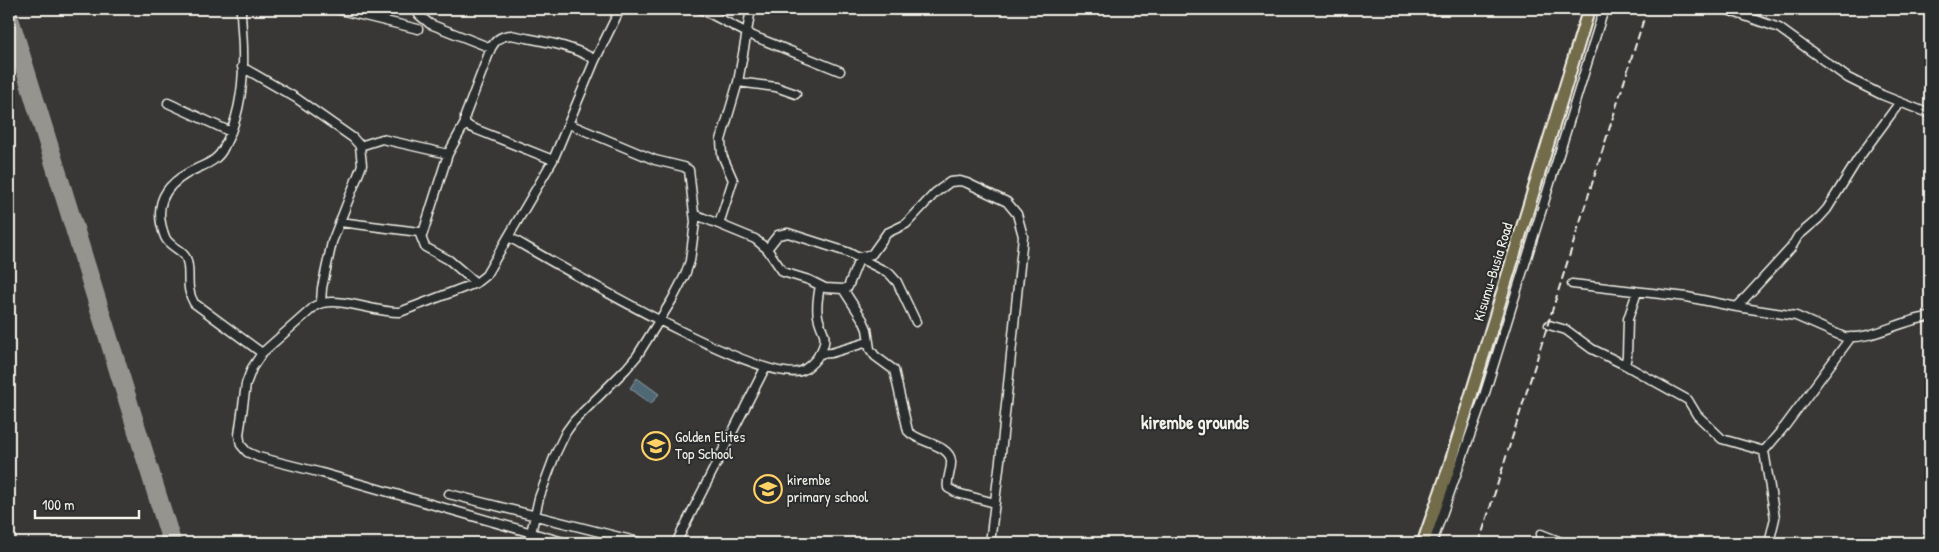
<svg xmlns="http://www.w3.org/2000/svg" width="1939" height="552" viewBox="0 0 1939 552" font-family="'Patrick Hand',sans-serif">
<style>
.water{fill:#4f6874;stroke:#919fa2}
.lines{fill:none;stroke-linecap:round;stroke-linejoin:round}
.taxiway{stroke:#96948f;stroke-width:19}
.minor-casing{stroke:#f4f1e8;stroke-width:11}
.highway-casing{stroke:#f4f1e8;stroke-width:15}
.minor{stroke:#2a2d2e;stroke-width:8}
.highway{stroke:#726c4b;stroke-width:11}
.rail{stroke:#f4f1e8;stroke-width:2;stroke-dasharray:8 4;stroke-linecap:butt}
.labels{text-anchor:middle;stroke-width:4;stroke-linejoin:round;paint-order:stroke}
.street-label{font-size:15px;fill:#f4f1e8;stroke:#2a2d2e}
.poi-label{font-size:15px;fill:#f4f1e8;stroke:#2a2d2e;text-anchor:start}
.quarter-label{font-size:18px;font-weight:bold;fill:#f4f1e8;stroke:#2a2d2e}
</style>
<rect width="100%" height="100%" fill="#383736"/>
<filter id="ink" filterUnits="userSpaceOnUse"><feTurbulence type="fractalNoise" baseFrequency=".02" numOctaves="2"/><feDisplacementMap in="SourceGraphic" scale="10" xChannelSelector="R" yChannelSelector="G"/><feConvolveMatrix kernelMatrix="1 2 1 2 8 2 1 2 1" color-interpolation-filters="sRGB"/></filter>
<g filter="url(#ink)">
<!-- water -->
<path class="water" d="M637 378 659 394 651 404 630 388Z"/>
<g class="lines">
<!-- taxiway -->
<path class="taxiway" d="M9 17 172 543"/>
<defs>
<path id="minor" d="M241 9C241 23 243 37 243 51 244 84 240 117 224 147 217 163 202 165 188 173 161 188 154 209 165 237 169 247 182 249 186 258 192 272 184 286 194 303L262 353
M336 9 418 29
M418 9 419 15 430 24 491 48
M701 9 753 36 840 71
M1725 9 1779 28 1848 78 1882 95 1930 114
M242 67 296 98 353 138 360 146 362 165 332 242 322 288 321 302
M738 82 776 87 796 94
M168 103 231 132
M360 146 382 139 448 154
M553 160 470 127 465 123V116L491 48C496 39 501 36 511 35 538 41 571 44 595 60
M694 214 755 239 767 249 783 272 809 280 825 288 843 289 848 287 860 257 872 254 887 233 906 224 935 193 950 182 960 181 967 183 1007 202 1017 214 1023 236 1002 444 990 543
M340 222 419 232 425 247 449 260 476 283
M719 224 733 180 722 155 721 140 738 82 751 9
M422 236 448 154 465 123
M509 237C548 259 774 394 805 369 815 362 827 348 824 334 822 328 819 323 818 316 816 307 818 296 820 286
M767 249 778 235 788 233 847 252 889 273 897 282 916 322
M1572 284 1687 297 1737 307 1796 316 1844 337C1874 340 1902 319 1930 317
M843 289 863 320 867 329 870 349 875 356 894 370 908 431C918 443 950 444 951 461 952 470 946 479 948 488L957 493 995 503
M1737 307 1791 248 1798 236 1818 219 1827 209 1858 159 1900 102
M1549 325 1566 330 1592 349 1625 365 1688 400 1697 415 1722 439 1764 451
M819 354 831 353 868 342
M1625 365 1627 356 1628 319 1637 292
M449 494 643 543
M531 533 539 498 555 455 566 432 574 421 626 369 637 356 672 300 685 275 690 261 695 222 689 170 684 167 655 160 569 124
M1541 534 1564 543
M567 543 322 473 258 457 247 452 241 445 239 435 246 384 252 368 262 353 315 306C336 294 374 313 400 312L476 283 486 275 553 160 595 60 620 9
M676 543 765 368
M1432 543 1484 396 1604 9
M1769 543 1775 518 1764 451 1785 426 1851 337"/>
<path id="highway" d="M1423 543 1448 471 1589 9"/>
</defs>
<!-- minor casing -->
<use href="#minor" class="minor-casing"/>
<!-- highway casing -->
<use href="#highway" class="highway-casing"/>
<!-- minor -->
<use href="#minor" class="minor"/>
<!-- highway -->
<use href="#highway" class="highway"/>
<!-- rail -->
<path class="rail" d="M1479 543 1647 9"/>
</g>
</g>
<!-- icons -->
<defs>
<symbol id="school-ring" viewBox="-11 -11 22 22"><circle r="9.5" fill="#2a2d2e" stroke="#ffd166" stroke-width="1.5"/><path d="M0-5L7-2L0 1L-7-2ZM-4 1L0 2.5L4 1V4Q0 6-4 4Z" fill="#ffd166"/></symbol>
</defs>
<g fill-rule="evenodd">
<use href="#school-ring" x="640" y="430" width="32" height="32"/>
<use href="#school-ring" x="752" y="473" width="32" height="32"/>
</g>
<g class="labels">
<!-- street labels -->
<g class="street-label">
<text transform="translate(1493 272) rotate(-73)" y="5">Kisumu-Busia Road</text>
</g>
<!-- poi labels -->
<g class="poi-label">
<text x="675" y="442">Golden Elites<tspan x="675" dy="17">Top School</tspan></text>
<text x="787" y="485">kirembe<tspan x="787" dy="17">primary school</tspan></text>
</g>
<!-- quarter labels -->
<g class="quarter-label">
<text x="1195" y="429">kirembe grounds</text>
</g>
</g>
<!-- margin -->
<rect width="1939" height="552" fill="none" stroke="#2a2d2e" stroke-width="30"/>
<rect x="15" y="15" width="1909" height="522" fill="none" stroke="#f4f1e8" stroke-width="2" filter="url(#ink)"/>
<!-- scale -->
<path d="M35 510v8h104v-8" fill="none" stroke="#f4f1e8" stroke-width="2.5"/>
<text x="42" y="510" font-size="15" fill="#f4f1e8" stroke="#2a2d2e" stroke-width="4" paint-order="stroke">100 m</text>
</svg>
